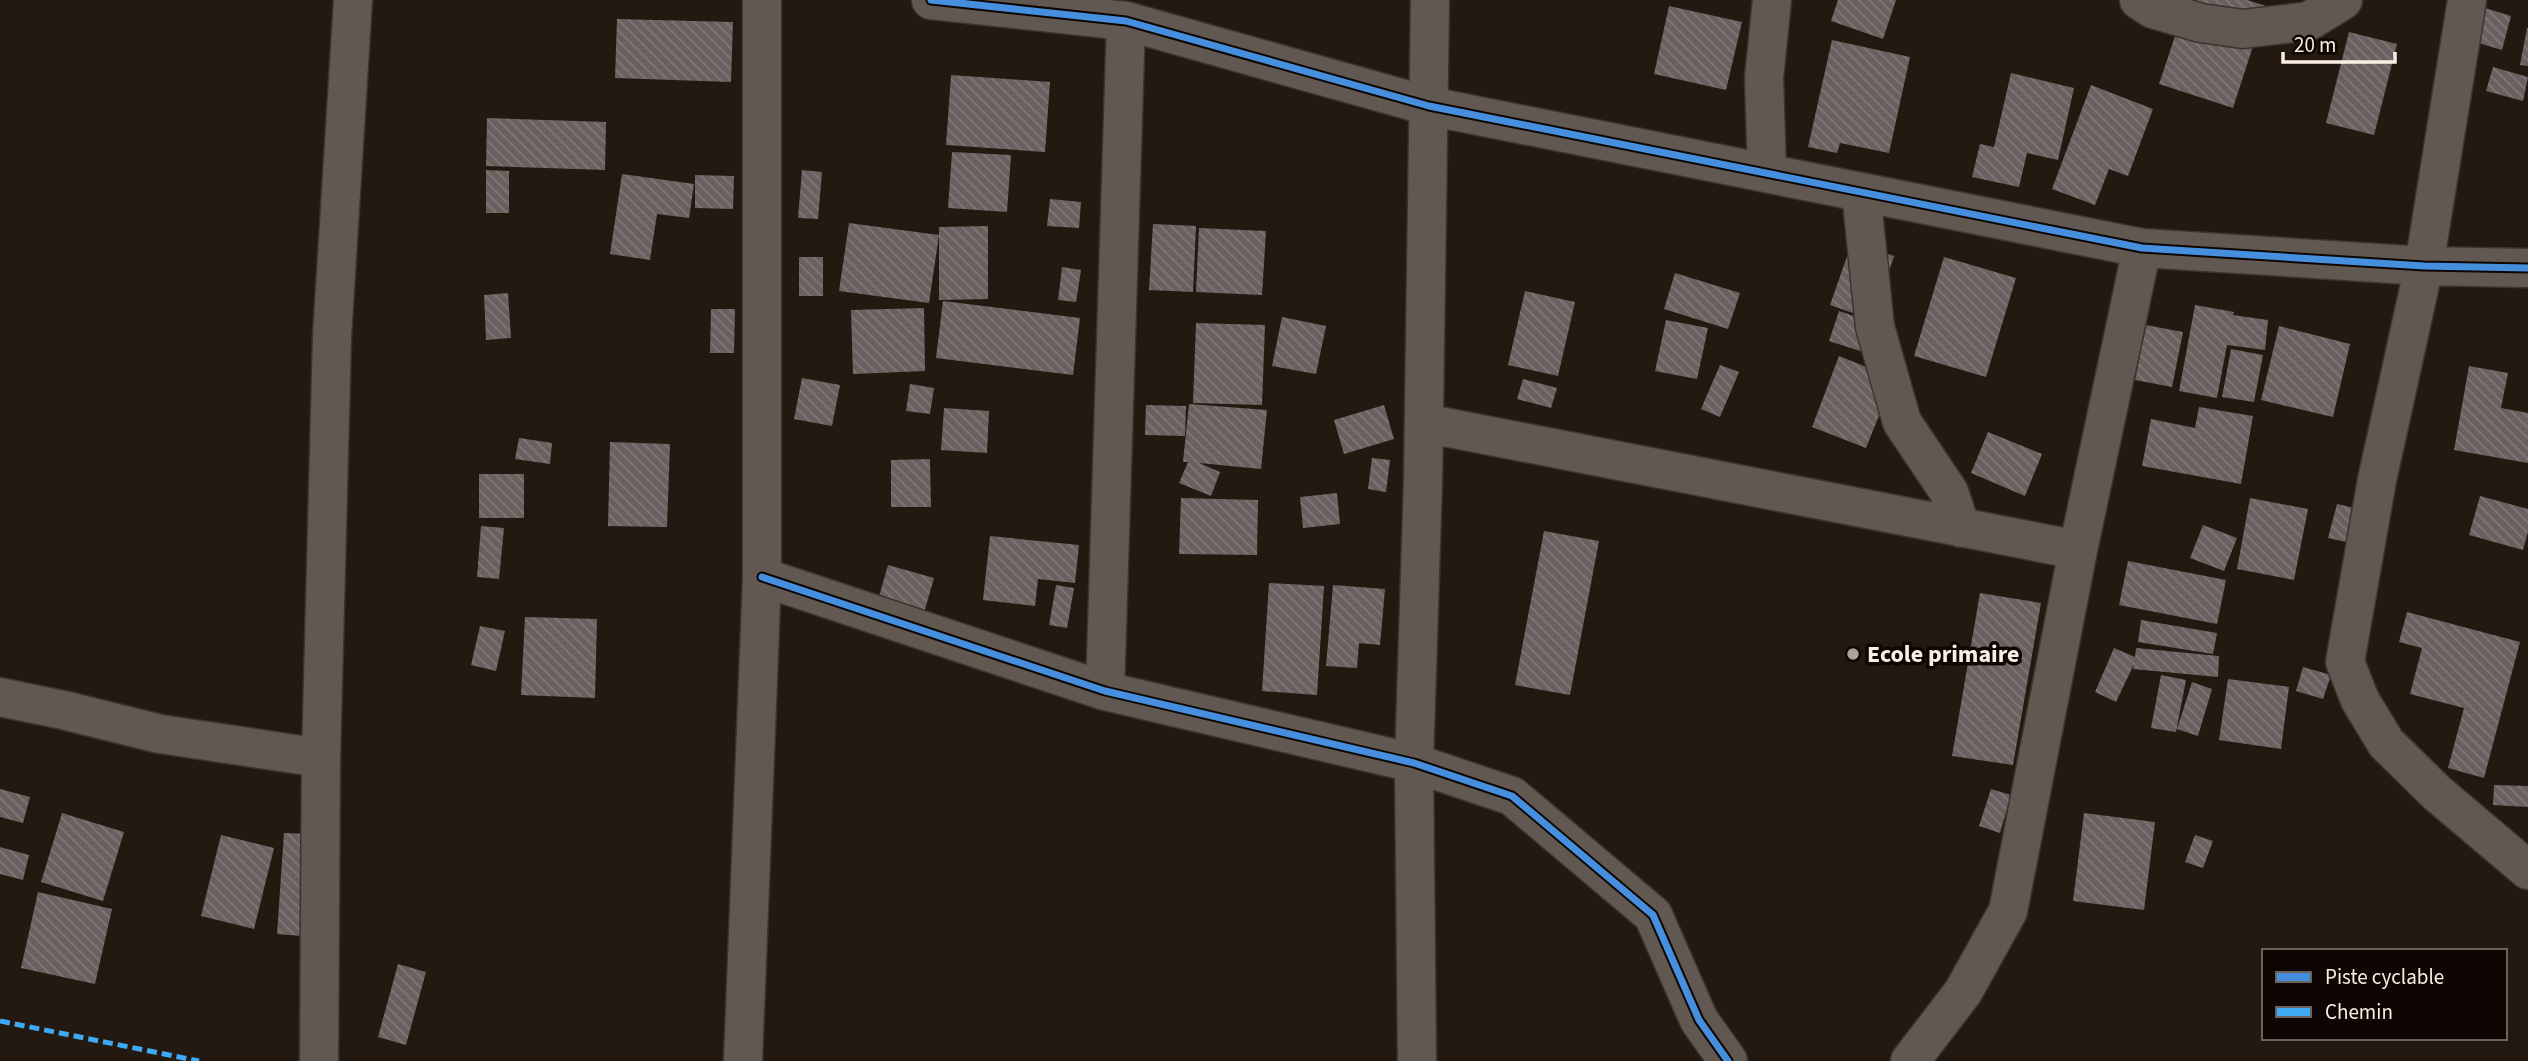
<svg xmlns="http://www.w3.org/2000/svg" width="2528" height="1061" viewBox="0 0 2528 1061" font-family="'Source Sans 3',sans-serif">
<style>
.building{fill:url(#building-back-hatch)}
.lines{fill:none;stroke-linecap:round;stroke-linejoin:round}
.street-casing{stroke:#3b342d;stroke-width:41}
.street{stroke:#615951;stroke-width:38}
.quiet{stroke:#3fa9f5;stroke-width:5;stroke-dasharray:10 5;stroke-linecap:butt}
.cycleway-casing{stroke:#0e0602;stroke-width:11}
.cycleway{stroke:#468fdf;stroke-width:7}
.poi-dot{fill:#afa399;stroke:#0e0602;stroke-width:2.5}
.labels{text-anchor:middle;stroke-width:7;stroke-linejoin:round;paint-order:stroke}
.poi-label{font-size:24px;font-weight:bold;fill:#fbeee3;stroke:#0e0602;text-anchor:start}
</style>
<defs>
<pattern id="building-back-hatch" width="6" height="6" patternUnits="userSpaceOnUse" patternTransform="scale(1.75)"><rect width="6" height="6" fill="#6a605f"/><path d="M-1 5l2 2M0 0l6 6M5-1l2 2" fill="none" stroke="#807776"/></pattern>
</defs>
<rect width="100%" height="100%" fill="#231910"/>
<!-- building -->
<path class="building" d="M1838 0H1896L1883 39 1831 21Z
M2187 0H2247L2266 6 2233 108 2159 84Z
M1669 6 1742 22 1726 90 1654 74Z
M2485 8 2511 16 2502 50 2475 42Z
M617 19 733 22 731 82 615 78Z
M2527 28H2528V66L2520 65Z
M2349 32 2397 44 2374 135 2326 123Z
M1832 40 1910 57 1889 153 1840 143 1837 153 1808 147Z
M2493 67 2528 77 2523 101 2486 91Z
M2011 73 2074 88 2058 160 2027 153 2019 187 1972 177 1980 144 1994 147Z
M951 75 1050 82 1045 152 946 145Z
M2091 85 2153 109 2128 176 2109 169 2095 205 2052 189Z
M487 118 606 122 605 170 486 166Z
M952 152 1011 155 1007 212 948 208Z
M486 170 509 171V213H486Z
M802 170 822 172 818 219 798 218Z
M622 174 694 184 689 218 657 214 650 260 610 254Z
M695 175 734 176 733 209 695 208Z
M1050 199 1081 202 1079 228 1047 226Z
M849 223 939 235 929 303 839 291Z
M1153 224 1196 226 1193 292 1149 290Z
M988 226V299L939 300V227Z
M1199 228 1266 231 1262 295 1196 292Z
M1852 242 1894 256 1873 320 1830 305Z
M799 257H823V296H799Z
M1944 257 2016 278 1986 377 1914 356Z
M1062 267 1081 270 1076 302 1058 300Z
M1675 273 1740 293 1728 329 1664 309Z
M1525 291 1575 302 1558 376 1508 365Z
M508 293 511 338 486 340 484 295Z
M943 301 1080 318 1073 375 936 358Z
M2195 305 2234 312 2233 315 2268 320 2265 350 2227 345 2217 398 2179 391Z
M924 308 925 371 853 374 851 310Z
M711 309H735L734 353H710Z
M1839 311 1898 331 1888 360 1829 341Z
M1282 317 1326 326 1316 374 1272 366Z
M1666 320 1708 328 1697 379 1655 371Z
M1196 323 1265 325 1262 405 1193 403Z
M2146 325 2183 332 2172 387 2135 380Z
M2279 326 2350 344 2333 417 2261 400Z
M2231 349 2263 355 2254 402 2222 397Z
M1839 356 1894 378 1866 448 1812 427Z
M1720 365 1739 372 1720 417 1701 409Z
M2469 366 2508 373 2501 408 2528 413V463L2454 450Z
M802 378 840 385 832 426 794 419Z
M1523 379 1557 388 1551 408 1517 399Z
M910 384 934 388 930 414 906 411Z
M1189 404 1267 410 1261 469 1199 463 1220 472 1211 496 1179 483 1188 462H1183Z
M1146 405 1186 406 1185 436 1145 435Z
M1384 405 1394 439 1344 454 1334 420Z
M2199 407 2253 416 2241 484 2142 466 2151 419 2195 428Z
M944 408 989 411 987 453 941 450Z
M1988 432 2042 454 2025 496 1971 473Z
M519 438 552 443 550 464 515 459Z
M610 442 670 444 667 527 608 526Z
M1372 458 1390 460 1386 492 1368 489Z
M930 459 931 507H891V460Z
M479 474H524V518H479Z
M1337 493 1340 524 1303 528 1300 497Z
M2480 496 2528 509V532L2523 550 2469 535Z
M1181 498 1258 500 1257 555 1179 554Z
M2250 498 2308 509 2294 580 2237 569Z
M2337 504 2359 509 2351 543 2328 538Z
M2203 525 2237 538 2224 571 2190 558Z
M481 526 504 528 499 579 477 577Z
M1544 531 1599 541 1570 695 1515 685Z
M990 536 1079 545 1075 583 1038 579 1035 606 983 600Z
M2128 561 2226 580 2217 624 2119 605Z
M888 565 934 578 922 620 876 607Z
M1269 583 1324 586 1317 695 1262 691Z
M1056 585 1074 588 1067 628 1049 625Z
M1333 585 1385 589 1380 645 1359 643 1357 668 1326 666Z
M1980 593 2041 603 2013 765 1952 756Z
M2407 612 2520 642 2484 778 2448 768 2464 708 2410 694 2422 648 2399 642Z
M525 617 597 619 595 698 521 695Z
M2141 620 2217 633 2213 654 2138 642Z
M480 626 505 631 496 671 471 665Z
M2114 648 2135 657 2136 648 2219 656 2218 677 2133 669 2134 664 2116 702 2095 692Z
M2303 667 2331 675 2323 699 2296 691Z
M2161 675 2186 680 2176 732 2151 728Z
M2228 679 2289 687 2281 749 2219 740Z
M2192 682 2212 689 2198 736 2177 729Z
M2494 785 2528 786V807L2493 805Z
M0 789 30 797 23 823 0 817Z
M1991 789 2011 795 2000 833 1979 826Z
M62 813 124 832 103 901 41 882Z
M2084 813 2155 822 2144 910 2073 901Z
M284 833 308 834 302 936 277 934Z
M221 835 274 848 254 929 201 916Z
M2195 835 2213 841 2203 868 2185 862Z
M0 847 29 855 23 880 0 874Z
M38 892 112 909 95 984 21 968Z
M398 964 426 972 406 1045 378 1037Z"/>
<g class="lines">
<defs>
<path id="street" d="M931 0 1126 21 1429 106 2142 248 2424 266 2528 268
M2139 0 2153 9 2201 23 2243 29 2309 21 2343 0
M2467 0 2424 266 2377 480 2345 662 2360 700 2386 743 2437 793 2528 870
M1767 173 1764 78 1772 0
M1861 192 1875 327 1902 422 1949 492 1961 528
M1424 423 2078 550
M762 577 1105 691 1414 763 1512 796 1653 915 1699 1020 1728 1061
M1105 691 1126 21
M0 697 63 710 160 734 321 758
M319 1061 321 758 332 337 353 0
M743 1061 762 577V0
M1417 1061 1414 763 1423 481 1430 0
M1910 1061 1963 992 2008 911 2078 550 2142 248"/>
</defs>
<!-- street casing -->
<use href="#street" class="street-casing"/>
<!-- street -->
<use href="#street" class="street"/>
<!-- quiet -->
<path class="quiet" d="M0 1021 199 1061"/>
<defs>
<path id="cycleway" d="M931 0 1126 21 1429 106 2142 248 2424 266 2528 268
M762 577 1105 691 1414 763 1512 796 1653 915 1699 1020 1728 1061"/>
</defs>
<!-- cycleway casing -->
<use href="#cycleway" class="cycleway-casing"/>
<!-- cycleway -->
<use href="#cycleway" class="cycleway"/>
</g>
<!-- markers -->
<circle class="poi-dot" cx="1853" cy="654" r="7"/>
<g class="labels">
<!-- poi labels -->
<g class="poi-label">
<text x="1867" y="662">Ecole primaire</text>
</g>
</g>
<!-- legend -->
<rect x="2262" y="949" width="245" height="91" fill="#0e0602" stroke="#6d635c" stroke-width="2"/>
<rect x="2276" y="972" width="35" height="10" fill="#468fdf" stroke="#6d635c" stroke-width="2"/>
<text x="2325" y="984" font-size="21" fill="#fbeee3">Piste cyclable</text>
<rect x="2276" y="1007" width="35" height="10" fill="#3fa9f5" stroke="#6d635c" stroke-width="2"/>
<text x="2325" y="1019" font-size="21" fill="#fbeee3">Chemin</text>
<!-- scale -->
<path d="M2283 52v10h112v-10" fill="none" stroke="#fbeee3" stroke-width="3.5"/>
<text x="2294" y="52" font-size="21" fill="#fbeee3" stroke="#0e0602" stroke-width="5" paint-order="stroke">20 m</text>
</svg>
